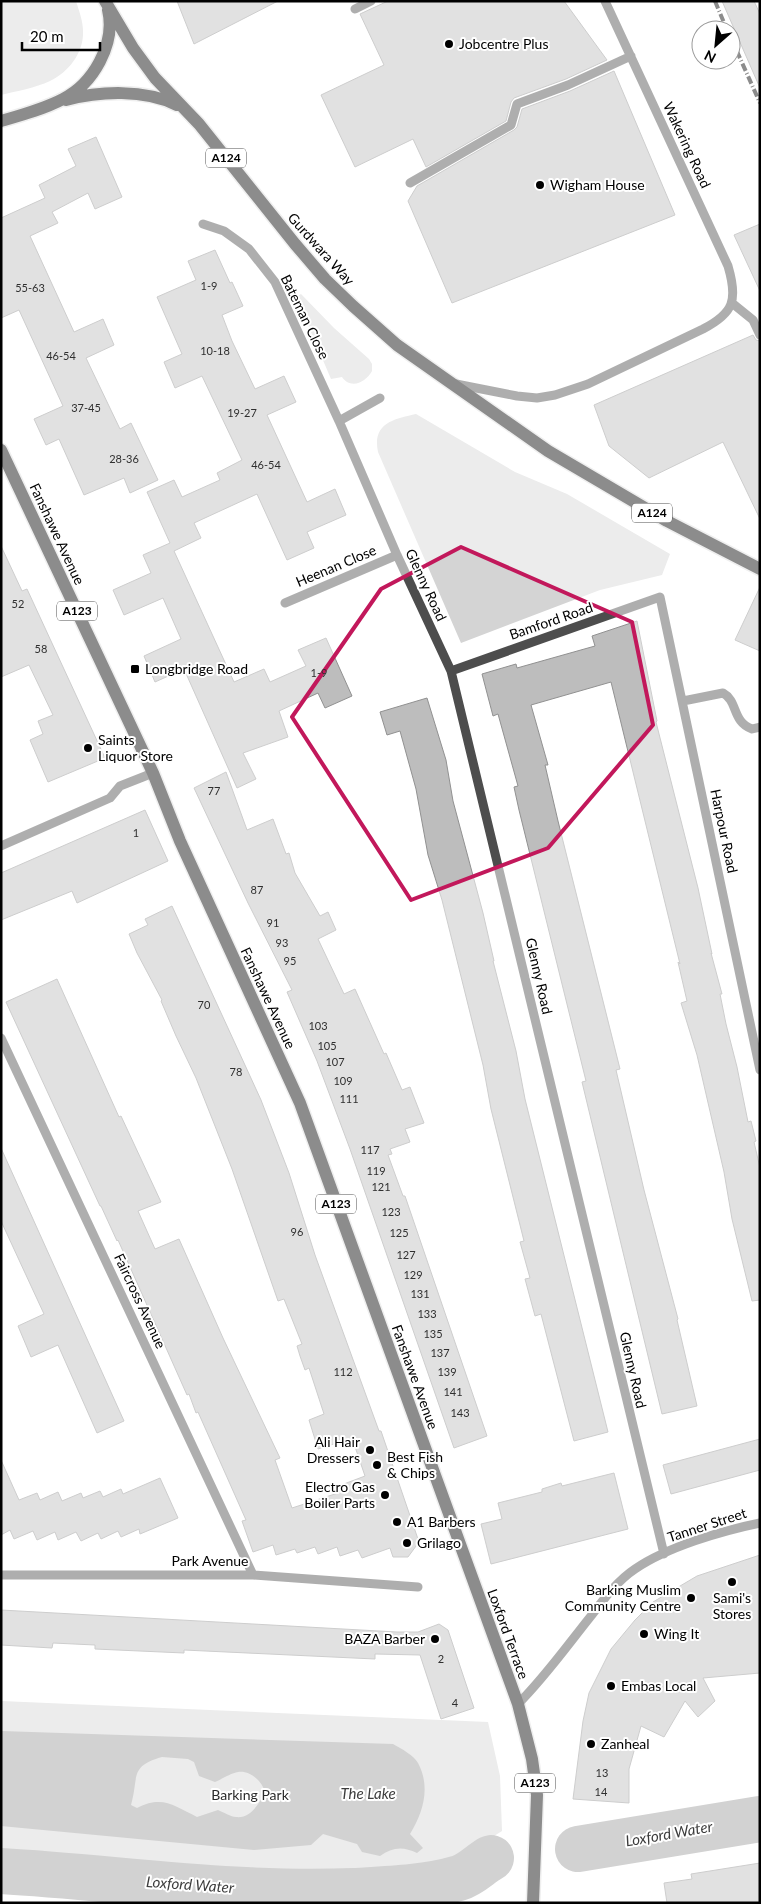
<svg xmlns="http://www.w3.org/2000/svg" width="761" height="1904" viewBox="0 0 761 1904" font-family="Lato,sans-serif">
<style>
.green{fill:#d4d4d4}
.water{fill:#9b9b9b;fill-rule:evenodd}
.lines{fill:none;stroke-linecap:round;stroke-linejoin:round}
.river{stroke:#9b9b9b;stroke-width:46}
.building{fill:#bdbdbd;stroke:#919191}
.major-casing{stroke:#dbdbdb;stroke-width:15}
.minor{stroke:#4d4d4d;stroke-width:9}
.major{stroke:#000;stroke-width:12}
.rail{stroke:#000;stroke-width:4;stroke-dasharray:8 2.5 1 2.5;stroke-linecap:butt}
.marked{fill:none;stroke:#c2185b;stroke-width:4;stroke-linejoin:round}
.poi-dot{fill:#000;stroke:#fff;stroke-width:2}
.labels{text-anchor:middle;stroke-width:4;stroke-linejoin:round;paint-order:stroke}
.number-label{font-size:11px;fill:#2f2f2f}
.shield{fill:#fff;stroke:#4c4c4c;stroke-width:1}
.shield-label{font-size:12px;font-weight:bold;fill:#000}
.poi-label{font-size:14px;fill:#000;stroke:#fff;text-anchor:start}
.street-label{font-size:14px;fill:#000;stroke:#fff}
.park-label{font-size:14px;fill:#2b2b2b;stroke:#fff}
.water-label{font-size:15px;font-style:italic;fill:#3c3c3c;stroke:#fff}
</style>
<rect width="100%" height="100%" fill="#fff"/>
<!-- green -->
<path class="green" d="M1 1H76C79 11 83 21 83 31 84 52 69 72 50 81 35 88 17 91 1 95Z
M301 294 334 328 369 359 372 364V371C366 382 351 390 342 377L331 379 296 297Z
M416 414 515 472 567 494 670 554 662 575 600 590 461 643 378 452C372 423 394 419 416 414Z
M1 1701 488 1722 500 1776 502 1831 494 1836 479 1852 466 1859 457 1863 427 1867 417 1872 388 1877 257 1879 38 1858 1 1857Z"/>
<!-- water -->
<path class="water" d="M1 1731 393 1744C402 1749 413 1755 418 1763 431 1787 423 1813 410 1834L423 1848 417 1853C403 1846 392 1847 380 1856L362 1852 357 1844 323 1834 311 1845 254 1850 1 1826ZM162 1757 188 1759 194 1762 199 1776 215 1782C222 1779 231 1773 238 1772 250 1770 262 1781 265 1792 260 1802 251 1819 236 1817 231 1817 223 1812 218 1810L197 1817C174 1806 163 1795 137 1808L131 1805C139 1777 129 1766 162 1757Z"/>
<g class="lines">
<!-- river -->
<path class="river" d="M578 1849 760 1819
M1 1871C119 1878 236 1896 354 1891 389 1889 425 1888 459 1878 472 1874 480 1864 491 1858"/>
</g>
<!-- building -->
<path class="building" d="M177 1H278L194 44Z
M388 1H564L607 60 566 79 514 98 511 102 506 121 426 167 413 139 355 167 321 95 384 65 360 14Z
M722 1H754L760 14V88Z
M614 71 675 215 452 303 408 201 417 186 514 130 517 127 522 109 570 91Z
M96 137 122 197 95 209 88 193 52 212 58 223 30 236 74 332 103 319 114 345 86 358 120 429 131 423 158 480 130 493 124 478 84 495 59 439 46 445 34 419 63 406 19 310 1 318V218L45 198 39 185 76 166 68 149Z
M760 224V291L734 235Z
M215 250 230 283 232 282 243 306 222 315 232 341 255 389 284 376 296 402 267 415 307 502 335 489 346 515 307 532 314 548 287 560 257 494 194 523 201 538 174 551 234 682 264 669 270 682 306 666 298 650 326 638 352 696 325 708 318 693 279 711 288 737 243 753 256 779 237 788 184 669 155 682 144 656 181 639 163 598 124 615 113 590 151 573 143 555 170 543 147 492 174 480 182 497 220 480 217 473 242 460 202 376 175 388 164 362 182 354 157 297 196 280 188 261Z
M753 335 756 340 760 341V519L723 442 649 478 609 446 594 405Z
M1 546 22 591 27 589 105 758 48 782 30 740 43 734 38 721 53 715 29 665 1 677Z
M760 587V651L735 640Z
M637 621 657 721 656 722 698 888 712 954 711 953 722 994H720L726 1024 737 1067 748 1122 751 1121 756 1141 754 1142 760 1168V1300L752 1301 732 1219 724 1172 697 1055 681 1003 687 1001 678 962 680 964 611 682 531 705 548 765H545L558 821 620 1069 616 1070 644 1190 678 1319 677 1320 697 1406 662 1414 582 1082 586 1081 519 810 514 787 518 786 498 714 493 716 482 674 516 664 517 668 595 646 592 636Z
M427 698 446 760 453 801 483 913 494 961H493L516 1051 525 1099 608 1432 574 1441 541 1314 535 1316 525 1279 530 1278 520 1242 524 1241 491 1109 483 1065 442 900 428 855 416 789 400 731 387 735 380 712Z
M226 772 247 830 273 819 286 854 289 853 295 873 320 916 328 912 336 930 318 939 344 994 355 989 384 1054 386 1053 402 1090 410 1087 424 1123 405 1129 410 1142 390 1149 392 1154 388 1155 403 1196H405L487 1436 454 1448 350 1149 317 1061 287 992 292 990 248 903 194 788Z
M145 810 168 861 77 903 72 891 1 920V873Z
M172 906 261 1100 289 1173 315 1255 379 1431H381L419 1542 408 1557H393L390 1548 362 1558 358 1550 340 1556 337 1547 318 1554 315 1547 297 1553 295 1549 276 1555 273 1545 253 1552 242 1521 246 1520 198 1412 196 1413 189 1394 187 1395 118 1240 117 1241 101 1206H100L6 1002 57 979 119 1117 121 1116 161 1202 138 1211 155 1249 179 1239 223 1338 280 1458 275 1460 292 1508 338 1493 336 1487 365 1476 352 1438 318 1449 309 1420 324 1414 309 1368 305 1370 300 1356 297 1346 302 1344 284 1299 278 1301 232 1169 196 1078 176 1036 161 1001 162 1000 137 953 129 934 148 925 145 919Z
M1 1148 124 1421 97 1433 58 1345 31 1357 18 1326 44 1314 1 1221Z
M760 1439V1470L671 1494 663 1465Z
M1 1460 19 1500 37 1493 40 1500 58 1492 62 1501 81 1493 83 1498 100 1491 103 1497 121 1489 123 1494 160 1478 178 1518 140 1534 139 1529 121 1537 118 1531 101 1539 98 1533 81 1541 76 1532 58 1540 55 1532 37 1540 33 1531 14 1539 10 1530 1 1535Z
M614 1473 628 1529 491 1564 481 1524 502 1519 498 1503 542 1492V1489L561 1483 562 1486Z
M760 1555V1673L703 1678 715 1701 698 1717 685 1701 664 1737 641 1726 629 1769V1803L573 1799 583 1721 589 1693 611 1649 635 1620 653 1602 697 1576Z
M1 1610 397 1632H418L439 1624 448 1630 474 1708 441 1719 420 1655 375 1654V1659L184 1650V1653L95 1649V1645L53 1643 52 1648 1 1645Z
M760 1863V1903H667L664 1883 692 1879 691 1874Z"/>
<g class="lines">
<defs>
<path id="major" d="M105 1 133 48 155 78 199 124 295 244 325 279 353 306 397 345 548 451 667 521 760 569
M66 100C100 91 144 89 177 105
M1 121C22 115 44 109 63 99 93 84 116 44 108 10
M1 450 153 773 180 841 300 1103 518 1704 532 1759 537 1795 533 1903"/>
</defs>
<!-- major casing -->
<use href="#major" class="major-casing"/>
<!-- minor -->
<path class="minor" d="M355 9 371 1
M410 183 511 125 517 104 568 85 631 56
M203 224 224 231 249 249 275 282 339 421 397 555 451 671 664 1554
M732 303 753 320 760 335
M456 384 517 396 537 398 555 395 588 384 703 329C734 313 738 300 728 266L605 1
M339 421 380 398
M285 603 397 555
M451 671 660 597 760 1070
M683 701 723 693C738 701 732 722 752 729L760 727
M1 846 110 798 120 786 153 773
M1 1038 253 1575
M1 1575H253L418 1587
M518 1704C545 1677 567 1646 591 1616 604 1599 617 1581 635 1569 667 1547 721 1531 760 1523"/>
<!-- major -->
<use href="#major" class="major"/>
<!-- rail -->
<path class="rail" d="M715 1 727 30
M731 38 760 103"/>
</g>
<!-- marked area -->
<path d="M0 0H761V1904H0ZM461 547 632 622 653 725 548 848 411 900 292 717 381 589Z" fill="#fff" fill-opacity=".55" fill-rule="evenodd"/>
<path class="marked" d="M461 547 632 622 653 725 548 848 411 900 292 717 381 589Z"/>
<!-- markers -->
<g class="poi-dot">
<circle cx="449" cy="44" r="5"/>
<circle cx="540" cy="185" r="5"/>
<rect x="130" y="664" width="10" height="10" rx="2.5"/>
<circle cx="88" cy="748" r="5"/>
<circle cx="370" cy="1450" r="5"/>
<circle cx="377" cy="1465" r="5"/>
<circle cx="385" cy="1495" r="5"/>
<circle cx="397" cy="1522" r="5"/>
<circle cx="407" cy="1543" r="5"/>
<circle cx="732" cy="1582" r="5"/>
<circle cx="691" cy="1598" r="5"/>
<circle cx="644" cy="1634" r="5"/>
<circle cx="435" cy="1639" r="5"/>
<circle cx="611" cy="1686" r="5"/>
<circle cx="591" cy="1744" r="5"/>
</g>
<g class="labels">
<!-- number labels -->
<g class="number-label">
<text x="209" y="290">1-9</text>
<text x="30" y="292">55-63</text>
<text x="215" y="355">10-18</text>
<text x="61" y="360">46-54</text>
<text x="86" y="412">37-45</text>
<text x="242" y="417">19-27</text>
<text x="124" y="463">28-36</text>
<text x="266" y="469">46-54</text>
<text x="18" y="608">52</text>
<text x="41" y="653">58</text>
<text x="319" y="677">1-9</text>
<text x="214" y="795">77</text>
<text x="136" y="837">1</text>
<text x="257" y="894">87</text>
<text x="273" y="927">91</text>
<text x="282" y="947">93</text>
<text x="290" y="965">95</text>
<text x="204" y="1009">70</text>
<text x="318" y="1030">103</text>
<text x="327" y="1050">105</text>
<text x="335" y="1066">107</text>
<text x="236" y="1076">78</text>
<text x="343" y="1085">109</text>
<text x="349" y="1103">111</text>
<text x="370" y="1154">117</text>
<text x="376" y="1175">119</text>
<text x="381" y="1191">121</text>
<text x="391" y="1216">123</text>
<text x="297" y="1236">96</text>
<text x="399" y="1237">125</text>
<text x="406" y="1259">127</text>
<text x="413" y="1279">129</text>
<text x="420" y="1298">131</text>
<text x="427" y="1318">133</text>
<text x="433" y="1338">135</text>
<text x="440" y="1357">137</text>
<text x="343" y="1376">112</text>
<text x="447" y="1376">139</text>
<text x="453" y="1396">141</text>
<text x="460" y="1417">143</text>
<text x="441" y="1663">2</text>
<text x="455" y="1707">4</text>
<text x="602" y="1777">13</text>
<text x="601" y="1796">14</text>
</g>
<!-- shield labels -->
<g class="shield">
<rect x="206" y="148.5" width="40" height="19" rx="4"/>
<rect x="632" y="503.5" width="40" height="19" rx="4"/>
<rect x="57" y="601.5" width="40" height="19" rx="4"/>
<rect x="316" y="1194.5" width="40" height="19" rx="4"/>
<rect x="515" y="1773.5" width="40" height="19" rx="4"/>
</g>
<g class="shield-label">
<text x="226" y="162">A124</text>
<text x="652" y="517">A124</text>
<text x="77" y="615">A123</text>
<text x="336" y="1208">A123</text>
<text x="535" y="1787">A123</text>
</g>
<!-- poi labels -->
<g class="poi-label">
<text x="459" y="49">Jobcentre Plus</text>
<text x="550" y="190">Wigham House</text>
<text x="145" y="674">Longbridge Road</text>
<text x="98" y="745">Saints<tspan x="98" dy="16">Liquor Store</tspan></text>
<text x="360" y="1447" text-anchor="end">Ali Hair<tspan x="360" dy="16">Dressers</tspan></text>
<text x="387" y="1462">Best Fish<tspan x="387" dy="16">&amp; Chips</tspan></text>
<text x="375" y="1492" text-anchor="end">Electro Gas<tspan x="375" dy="16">Boiler Parts</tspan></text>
<text x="407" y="1527">A1 Barbers</text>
<text x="417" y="1548">Grilago</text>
<text x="681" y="1595" text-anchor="end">Barking Muslim<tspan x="681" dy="16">Community Centre</tspan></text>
<text x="732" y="1603" text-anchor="middle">Sami's<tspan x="732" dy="16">Stores</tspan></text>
<text x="654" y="1639">Wing It</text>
<text x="425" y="1644" text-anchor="end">BAZA Barber</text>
<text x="621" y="1691">Embas Local</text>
<text x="601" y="1749">Zanheal</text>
</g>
<!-- street labels -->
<g class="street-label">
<text transform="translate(687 145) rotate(65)" y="5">Wakering Road</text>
<text transform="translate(321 249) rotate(48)" y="5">Gurdwara Way</text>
<text transform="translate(305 317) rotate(64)" y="5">Bateman Close</text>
<text transform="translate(57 534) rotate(65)" y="5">Fanshawe Avenue</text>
<text transform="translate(336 566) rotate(-23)" y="5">Heenan Close</text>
<text transform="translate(426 585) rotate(65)" y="5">Glenny Road</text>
<text transform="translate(551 621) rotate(-19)" y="5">Bamford Road</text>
<text transform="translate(724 831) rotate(78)" y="5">Harpour Road</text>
<text transform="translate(539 976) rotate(77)" y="5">Glenny Road</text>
<text transform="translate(268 998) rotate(65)" y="5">Fanshawe Avenue</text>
<text transform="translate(140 1301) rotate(65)" y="5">Faircross Avenue</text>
<text transform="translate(633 1370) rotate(77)" y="5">Glenny Road</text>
<text transform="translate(415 1377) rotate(70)" y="5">Fanshawe Avenue</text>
<text transform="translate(707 1525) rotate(-18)" y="5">Tanner Street</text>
<text x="210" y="1566">Park Avenue</text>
<text transform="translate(508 1634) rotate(70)" y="5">Loxford Terrace</text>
</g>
<!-- park labels -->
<g class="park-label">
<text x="250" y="1800">Barking Park</text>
</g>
<!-- water labels -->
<g class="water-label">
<text x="368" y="1799">The Lake</text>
<text transform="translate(669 1834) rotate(-10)" y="5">Loxford Water</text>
<text transform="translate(190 1885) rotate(4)" y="5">Loxford Water</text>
</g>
</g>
<!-- border -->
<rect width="761" height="1904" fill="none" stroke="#000000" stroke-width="5"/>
<!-- north arrow -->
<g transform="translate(716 45) rotate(207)"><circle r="24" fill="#ffffff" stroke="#999999"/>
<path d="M0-4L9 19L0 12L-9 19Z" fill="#000000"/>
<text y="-8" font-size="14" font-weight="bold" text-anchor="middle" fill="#000000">N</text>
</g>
<!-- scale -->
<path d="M22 42v8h78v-8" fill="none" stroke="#000000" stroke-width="2.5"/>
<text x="30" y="42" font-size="15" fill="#000000" stroke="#ffffff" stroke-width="4" paint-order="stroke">20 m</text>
</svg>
